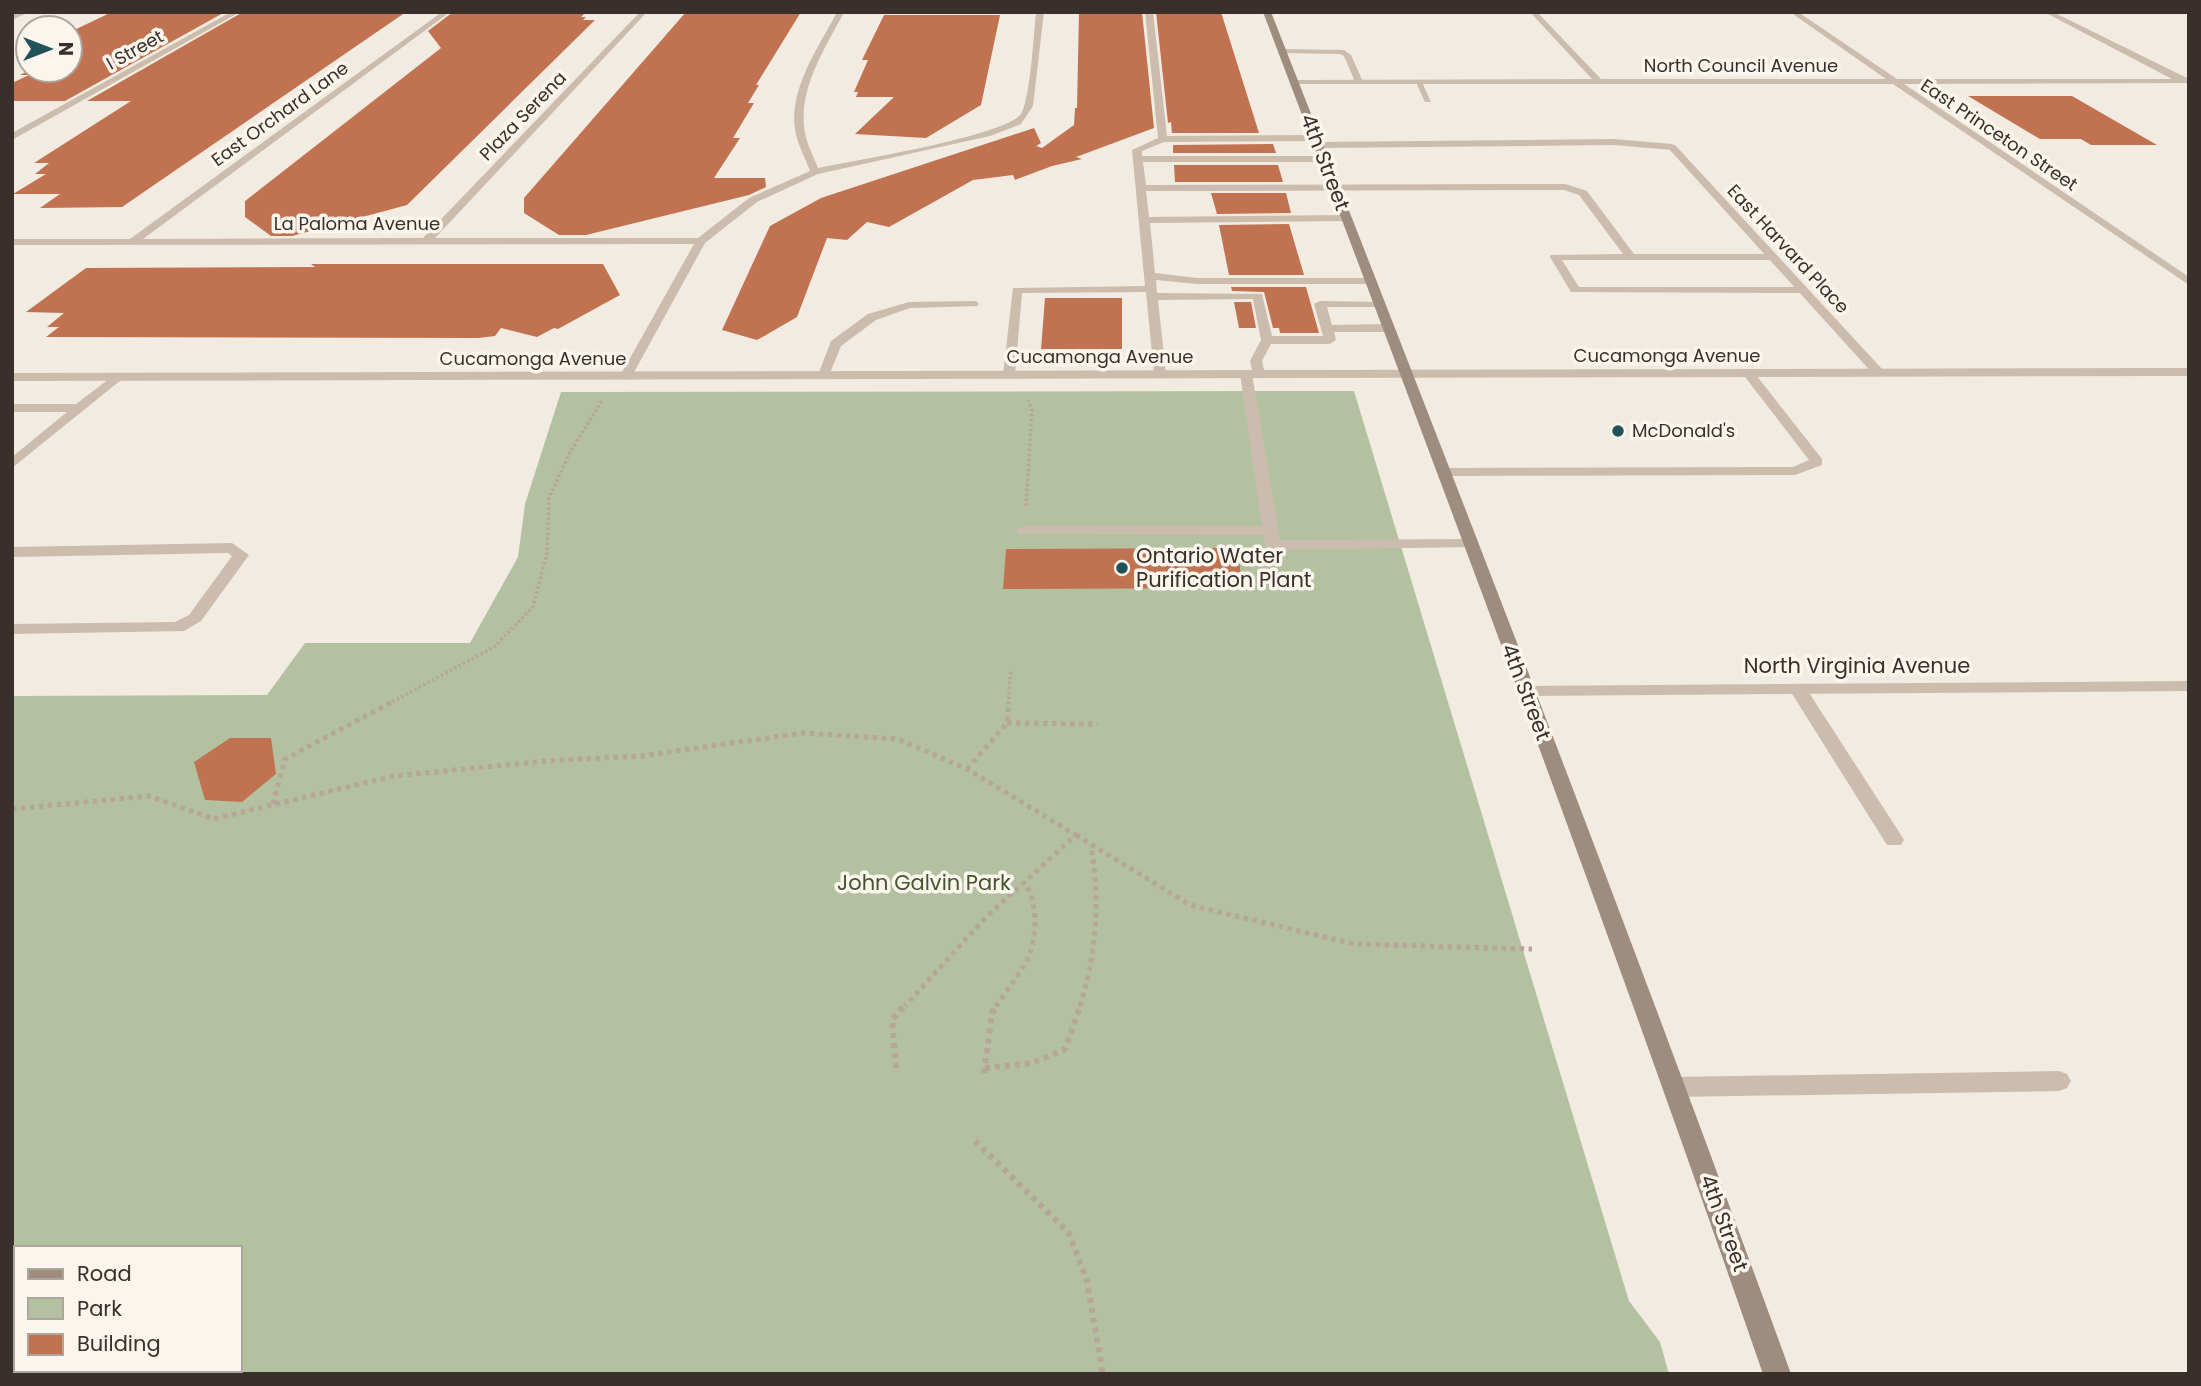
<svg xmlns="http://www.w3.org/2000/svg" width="2201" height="1386" viewBox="0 0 2201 1386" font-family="Poppins,sans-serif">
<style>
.green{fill:#b4c1a1;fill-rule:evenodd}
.building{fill:#c17250}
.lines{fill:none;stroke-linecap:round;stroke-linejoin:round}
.path-far2{stroke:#b6a697;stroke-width:3.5;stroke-dasharray:2.5 2.5;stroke-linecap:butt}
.path-far1{stroke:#b6a697;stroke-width:5;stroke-dasharray:4.5 4.5;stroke-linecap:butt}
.path{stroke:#b6a697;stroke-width:6;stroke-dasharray:5 5;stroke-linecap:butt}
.service{fill:#cbbcad;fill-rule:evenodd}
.minor{fill:#cbbcad;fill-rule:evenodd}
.tertiary{fill:#cbbcad;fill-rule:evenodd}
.secondary{fill:#9e8c7e;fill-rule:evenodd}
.poi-dot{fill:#225259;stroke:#faf5ed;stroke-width:2.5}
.labels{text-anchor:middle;stroke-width:7;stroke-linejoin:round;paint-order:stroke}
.far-street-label{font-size:18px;fill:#39302b;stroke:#faf5ed}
.far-poi-label{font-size:18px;fill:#39302b;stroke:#faf5ed;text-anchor:start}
.street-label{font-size:21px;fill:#39302b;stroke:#faf5ed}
.poi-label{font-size:21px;fill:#39302b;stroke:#faf5ed;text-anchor:start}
.park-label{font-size:21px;fill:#465630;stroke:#faf5ed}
</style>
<rect width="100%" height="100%" fill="#f2ebe1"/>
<!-- green -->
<path class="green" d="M1354 391 1629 1301 1660 1342 1669 1374H12V696L267 695 305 643H470L518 557 525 504 561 392ZM16 1248H240V1370H16Z"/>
<!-- building -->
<path class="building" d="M112 12H225L65 101H12V83L29 75H20L28 71 70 70V32Z
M243 12H406L122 207 40 208 60 194H13L46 174H35L49 163H34L131 101H87Z
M453 12 584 14 581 17H586L583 20H595L407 205 292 236H271L245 217V201L441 48 428 31Z
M686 12H801L756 85H759L748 103H754L733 138H740L714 178H765L766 187 749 195 586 235H559L524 213V198Z
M1079 12H1142L1154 128 1076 157 1082 159 1052 166 1015 180 1013 175 973 180 889 227 867 222 847 240 827 238 797 317 757 340 722 330 770 226 821 198 1034 128 1041 143 1036 146 1042 148 1074 125 1075 108H1077Z
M1156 12H1221L1259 133H1172L1171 122 1168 123Z
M884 15H1000L981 105 926 138 855 134 894 97H856L858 92H854L868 60H862Z
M1968 96H2072L2157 145H2091L2081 139H2040Z
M1273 144 1276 153H1173V145Z
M1174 165H1278L1283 182H1175Z
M1211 193H1286L1291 213 1217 214Z
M1289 224 1304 275H1229L1219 225Z
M311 264H603L620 295 558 329 554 328 537 337 501 328 495 336 478 338 46 337 59 327H47L64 313 26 312 86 268 315 267Z
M1231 287H1306L1319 333H1280L1279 328H1273L1264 292 1232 291Z
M1045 298H1122V349H1041Z
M1234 302H1251L1256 328H1239Z
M1237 548 1243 588 1003 589 1006 549Z
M230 738H271L276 774 242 802 205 800 194 762Z"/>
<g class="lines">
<!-- path-far2 -->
<path class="path-far2" d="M1026 506 1032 410 1028 400
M388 704 494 647 533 607 547 553 549 498 569 454 603 399
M1008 704 1011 669"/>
<!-- path-far1 -->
<path class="path-far1" d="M1007 723 1098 724
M967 769 1007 723 1009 702
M273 804 285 759 392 702
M12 809 149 796 214 819 393 776 546 761 641 756 802 733 898 739 967 769 1076 835 985 918 905 1006
M1076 835 1190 905 1354 944 1532 949
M996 1006C1006 991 1026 967 1031 950 1037 930 1037 899 1024 882
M1080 1006C1097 950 1100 902 1091 845"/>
<!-- path -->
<path class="path" d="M896 1068 892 1020 906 1004
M985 1068 1033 1063 1065 1049 1081 1004
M984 1073 992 1013 998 1004
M975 1141 1069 1233 1087 1281 1103 1374"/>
<!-- service -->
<path class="service" d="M1145 12H1153L1167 136 1316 135 1321 138 1316 141 1164 142 1142 151V156H1323L1328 159 1323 162H1143L1146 185 1565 184 1587 191 1634 254H1772L1777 257 1772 260H1562L1579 287H1803L1809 290 1803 293 1571 292 1550 257 1551 255 1623 254 1579 195 1564 190 1146 191 1149 217 1346 215 1351 218 1346 221 1150 223 1155 273 1197 278H1371L1377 281 1371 284H1197L1156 280 1157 293 1262 294 1272 336H1323L1314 304 1320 301 1384 302V306L1380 307H1327L1332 325 1389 324 1395 328 1389 332H1334L1336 340 1330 344H1271L1262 361 1265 374 1259 378 1253 374 1250 361 1261 340 1253 299 1158 300 1166 374 1160 378 1154 374 1146 292 1022 293 1015 375 1009 379 1005 378 1003 375 1013 288 1145 286 1132 150 1158 138Z
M1282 49 1344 50 1351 55 1363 82 1356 84 1344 56 1340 54 1279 53Z
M1415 80H1421L1431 102H1425Z
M1614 139 1672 144 1677 147 1672 150 1614 145 1318 148 1313 145 1318 142Z
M974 301 978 302V306L910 308 876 320 841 346 828 378 824 379 818 375 831 341 868 314 909 302Z
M1748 369 1752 370 1822 459V465L1795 475 1444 476 1437 472 1444 468 1793 467 1809 460 1742 373Z
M1246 370 1252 374 1280 540 1471 539 1479 544 1476 547 1273 550 1265 545 1264 535 1019 534 1016 531 1019 528 1024 526H1262L1240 374Z
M117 373 121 374V380L12 468V457L67 412H12V404H76Z
M232 543 249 555 201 621 184 631 12 634V624L175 622 189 615 232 556 228 553 12 557V547Z
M1798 684 1804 685 1901 835 1904 840 1901 845H1887L1789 689Z
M2059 1071 2067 1074 2071 1081 2067 1088 2059 1091 1674 1097 1666 1094 1662 1087 1666 1080 1674 1077Z"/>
<!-- minor -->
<path class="minor" d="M19 12H29L12 20V15Z
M231 12H240L12 140V133Z
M442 12H450L143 239 423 238 640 12H647L435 238H698L749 198 810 171C805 157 797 144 795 129 789 88 819 47 837 12H844C826 47 800 85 804 126 805 141 813 155 818 168 852 161 1005 136 1021 114 1030 100 1034 32 1036 12H1044L1033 106 1021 124 990 136 818 174 757 202 705 243 632 376 626 380 620 376 694 244 12 245V239H130Z
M1530 12H1537L1601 79H1886L1790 12H1798L1897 79H2172L2044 12H2053L2189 79V83L1904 84 2189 277V285L1893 84H1293L1289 82 1293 80 1592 79Z
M1669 145H1675L1883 370V376H1875L1669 149Z
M2189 681V691L1526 696 1517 691 1526 686Z"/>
<!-- tertiary -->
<path class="tertiary" d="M2189 368V376L12 381V373Z"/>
<!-- secondary -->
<path class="secondary" d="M1263 12H1271C1449 464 1625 917 1791 1374H1763C1605 917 1435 464 1263 12Z"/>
</g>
<!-- markers -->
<g class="poi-dot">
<circle cx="1618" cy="431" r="7"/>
<circle cx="1122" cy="568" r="7"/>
</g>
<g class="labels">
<!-- far-street labels -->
<g class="far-street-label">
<text transform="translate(135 50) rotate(-29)" y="6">I Street</text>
<text x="1741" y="72">North Council Avenue</text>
<text transform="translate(280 114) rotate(-36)" y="6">East Orchard Lane</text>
<text transform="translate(523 116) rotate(-46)" y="6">Plaza Serena</text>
<text transform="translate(1999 135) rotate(34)" y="6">East Princeton Street</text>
<text x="357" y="230">La Paloma Avenue</text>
<text transform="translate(1788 249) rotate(47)" y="6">East Harvard Place</text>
<text x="1667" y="362">Cucamonga Avenue</text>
<text x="1100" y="363">Cucamonga Avenue</text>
<text x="533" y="365">Cucamonga Avenue</text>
</g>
<!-- far-poi labels -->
<g class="far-poi-label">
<text x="1632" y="437">McDonald's</text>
</g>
<!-- street labels -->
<g class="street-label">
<text transform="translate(1325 162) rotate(69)" y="7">4th Street</text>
<text x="1857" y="673">North Virginia Avenue</text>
<text transform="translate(1526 692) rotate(69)" y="7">4th Street</text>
<text transform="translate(1724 1223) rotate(70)" y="7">4th Street</text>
</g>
<!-- poi labels -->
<g class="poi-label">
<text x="1136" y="563">Ontario Water<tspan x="1136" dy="24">Purification Plant</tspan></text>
</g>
<!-- park labels -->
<g class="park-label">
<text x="924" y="890">John Galvin Park</text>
</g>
</g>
<!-- border -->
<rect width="2201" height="1386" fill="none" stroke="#39302b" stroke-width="28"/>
<!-- legend -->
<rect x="14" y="1246" width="228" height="126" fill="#faf5ed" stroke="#ada69f" stroke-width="2"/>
<rect x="28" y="1269" width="35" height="10" fill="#9e8c7e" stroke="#ada69f" stroke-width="2"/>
<text x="77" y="1281" font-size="21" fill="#39302b">Road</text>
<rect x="28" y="1298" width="35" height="21" fill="#b4c1a1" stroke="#ada69f" stroke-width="2"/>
<text x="77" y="1316" font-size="21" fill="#39302b">Park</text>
<rect x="28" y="1334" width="35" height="21" fill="#c17250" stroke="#ada69f" stroke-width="2"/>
<text x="77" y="1351" font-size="21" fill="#39302b">Building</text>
<!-- north arrow -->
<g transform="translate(49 49) rotate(90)"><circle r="33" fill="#faf5ed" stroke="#ada69f" stroke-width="2"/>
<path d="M0-5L12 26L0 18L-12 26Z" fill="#225259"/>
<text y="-10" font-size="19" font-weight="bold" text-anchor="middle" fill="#39302b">N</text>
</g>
</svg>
